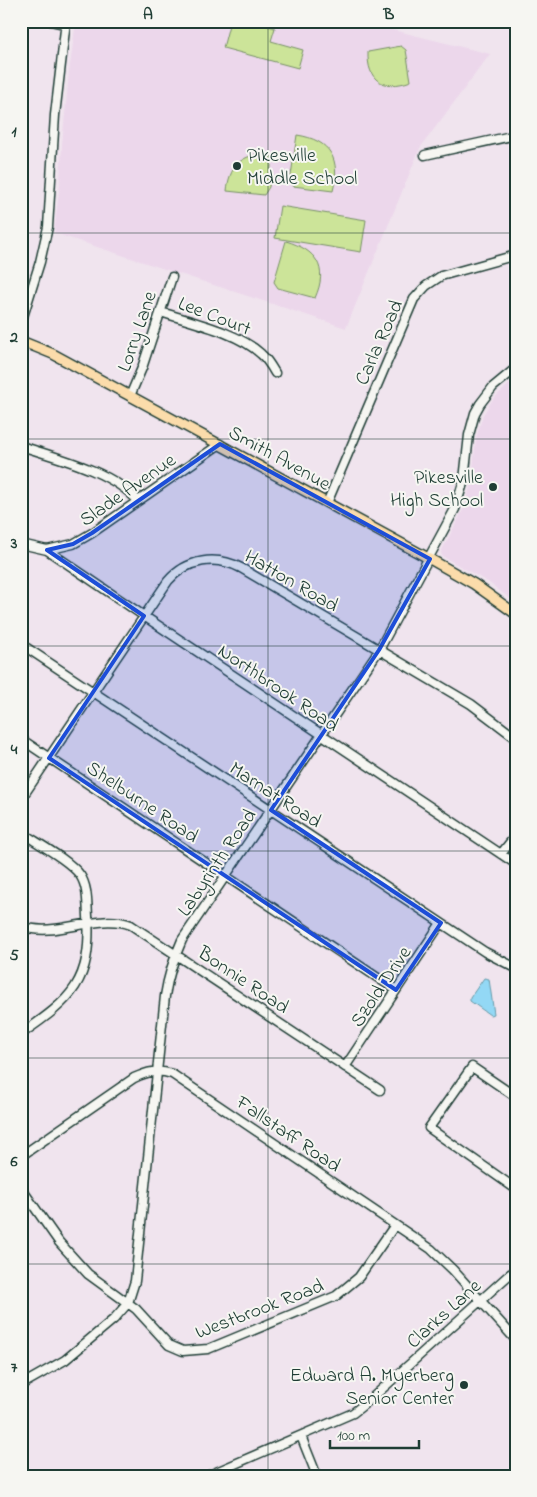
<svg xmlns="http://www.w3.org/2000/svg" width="537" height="1497" viewBox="0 0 537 1497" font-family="'Indie Flower',sans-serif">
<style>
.built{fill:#ecd7eb}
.green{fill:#cce499;stroke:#769066}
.water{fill:#93d8f5;stroke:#659aa8}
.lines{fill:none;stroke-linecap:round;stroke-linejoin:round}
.minor-casing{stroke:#1f3d34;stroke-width:11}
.major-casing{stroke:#1f3d34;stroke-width:12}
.minor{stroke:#f6f6f2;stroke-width:8}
.major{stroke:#fbdcab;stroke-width:9}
.marked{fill:#1d4ed8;fill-opacity:0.2;stroke:#1d4ed8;stroke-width:4;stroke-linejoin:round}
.grid{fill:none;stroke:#1f3d34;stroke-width:1;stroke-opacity:0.55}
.poi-dot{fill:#1f3d34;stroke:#f6f6f2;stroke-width:2}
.labels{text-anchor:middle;stroke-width:4;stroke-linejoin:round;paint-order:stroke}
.poi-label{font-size:20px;fill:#1f3d34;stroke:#f6f6f2;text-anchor:end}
.street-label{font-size:20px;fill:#1f3d34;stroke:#f6f6f2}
.neatline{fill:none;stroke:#1f3d34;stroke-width:2}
.grid-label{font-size:16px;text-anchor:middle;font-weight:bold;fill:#1f3d34}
</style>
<rect width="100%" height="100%" fill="#f0e4ee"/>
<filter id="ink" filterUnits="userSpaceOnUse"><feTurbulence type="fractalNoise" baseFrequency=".02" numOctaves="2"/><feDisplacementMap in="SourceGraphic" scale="10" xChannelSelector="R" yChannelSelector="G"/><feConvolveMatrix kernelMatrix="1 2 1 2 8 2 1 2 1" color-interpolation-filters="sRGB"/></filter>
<g filter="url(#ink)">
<!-- built -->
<path class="built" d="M76 21H357L490 54 420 148 346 328 54 233 60 184 62 145 69 73Z
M516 378V603L488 582 442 556 441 552 465 506 472 479 476 438 483 415 493 399Z"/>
<!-- green -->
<path class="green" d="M230 21H250L275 28 271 41 303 50 298 68 223 48Z
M401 46 406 50 411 81C383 91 367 81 368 52Z
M297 135C331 140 341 160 333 191L293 186 290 182Z
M263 154 272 156 269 187 264 195 227 191C229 168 240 155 263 154Z
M280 206 366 220 361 252 275 238Z
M286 241C316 250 329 267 315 298L278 288 274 282Z"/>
<!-- water -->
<path class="water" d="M484 978 489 979 494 1014 490 1015 470 1001V998Z"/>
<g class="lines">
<defs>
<path id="minor" d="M51 21 65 24
M425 155 516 135
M161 312C191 322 238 332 261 354 267 359 271 366 275 373
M21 323 40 262 48 227 55 115 66 21
M130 396 142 368 172 277
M21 446C58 458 112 471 138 501
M327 503 414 299 426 286 441 276 516 255
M21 544 47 550 144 616 516 864
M47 550 73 544 92 533 220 444
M21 644 485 952 516 968
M21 739 396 990
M21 799 168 581C187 559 216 555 241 568L471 704 516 738
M21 832C37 843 69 860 80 875 88 887 87 902 88 916 92 982 72 999 21 1034
M501 854 516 835
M21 926C57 939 96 912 131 925L380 1090
M345 1067 441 923
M516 1097 472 1067 429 1128 516 1189
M21 1156 134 1078C147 1072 157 1069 172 1074L431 1249 453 1270 516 1340
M21 1188 59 1242 78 1263 88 1274 136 1309 169 1345 183 1351 208 1349 336 1296 359 1277 395 1225
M21 1385 65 1360 114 1319 128 1303 135 1281 165 996C168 976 174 958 182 940L379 650 455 509 464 480 469 435 475 413 480 404 493 387 516 368
M301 1436 317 1476
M207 1476 353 1413 372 1398 510 1274 516 1271"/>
<path id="major" d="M21 341 53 354 430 559 474 584 516 614"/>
</defs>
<!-- minor casing -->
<use href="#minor" class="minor-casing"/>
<!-- major casing -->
<use href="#major" class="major-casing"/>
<!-- minor -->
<use href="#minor" class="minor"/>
<!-- major -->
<use href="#major" class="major"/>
</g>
</g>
<!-- marked area -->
<path class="marked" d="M220 444 430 559 379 650 271 810 441 923 396 990 49 758 144 616 47 550 73 544 92 533Z"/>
<!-- grid -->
<path class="grid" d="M268 21V1476M21 233H516M21 439H516M21 646H516M21 851H516M21 1058H516M21 1264H516"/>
<!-- markers -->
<g class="poi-dot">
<circle cx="237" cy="166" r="5"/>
<circle cx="493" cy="487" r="5"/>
<circle cx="464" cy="1385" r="5"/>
</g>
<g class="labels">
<!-- poi labels -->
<g class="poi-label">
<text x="247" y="161" text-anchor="start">Pikesville<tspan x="247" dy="23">Middle School</tspan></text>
<text x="483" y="483">Pikesville<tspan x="483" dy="23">High School</tspan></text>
<text x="454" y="1381">Edward A. Myerberg<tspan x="454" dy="23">Senior Center</tspan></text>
</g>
<!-- street labels -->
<g class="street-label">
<text transform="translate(215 315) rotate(21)" y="7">Lee Court</text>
<text transform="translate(136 331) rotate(-71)" y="7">Lorry Lane</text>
<text transform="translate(378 342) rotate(-66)" y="7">Carla Road</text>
<text transform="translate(280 457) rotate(29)" y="7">Smith Avenue</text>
<text transform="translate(127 489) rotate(-35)" y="7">Slade Avenue</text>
<text transform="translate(292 580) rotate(30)" y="7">Hatton Road</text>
<text transform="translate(279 687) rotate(34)" y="7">Northbrook Road</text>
<text transform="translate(276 794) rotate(33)" y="7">Marnat Road</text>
<text transform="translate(143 801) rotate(34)" y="7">Shelburne Road</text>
<text transform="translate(216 862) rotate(-56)" y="7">Labyrinth Road</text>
<text transform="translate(244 979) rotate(34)" y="7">Bonnie Road</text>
<text transform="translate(380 986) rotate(-56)" y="7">Szold Drive</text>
<text transform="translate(289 1133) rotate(34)" y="7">Fallstaff Road</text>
<text transform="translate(259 1308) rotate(-21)" y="7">Westbrook Road</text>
<text transform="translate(443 1313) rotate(-42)" y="7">Clarks Lane</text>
</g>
</g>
<!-- margin -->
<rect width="537" height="1497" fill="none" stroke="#f6f6f2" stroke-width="55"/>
<!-- scale -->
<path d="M330 1440v8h89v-8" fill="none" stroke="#1f3d34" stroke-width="2.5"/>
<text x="337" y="1440" font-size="15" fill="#1f3d34" stroke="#f6f6f2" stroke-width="4" paint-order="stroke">100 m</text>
<rect x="28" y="28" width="482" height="1442" class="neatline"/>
<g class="grid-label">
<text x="148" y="19">A</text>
<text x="389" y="19">B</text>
<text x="14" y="136">1</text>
<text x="14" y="342">2</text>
<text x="14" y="548">3</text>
<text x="14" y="754">4</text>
<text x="14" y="960">5</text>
<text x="14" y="1166">6</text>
<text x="14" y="1372">7</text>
</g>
</svg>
